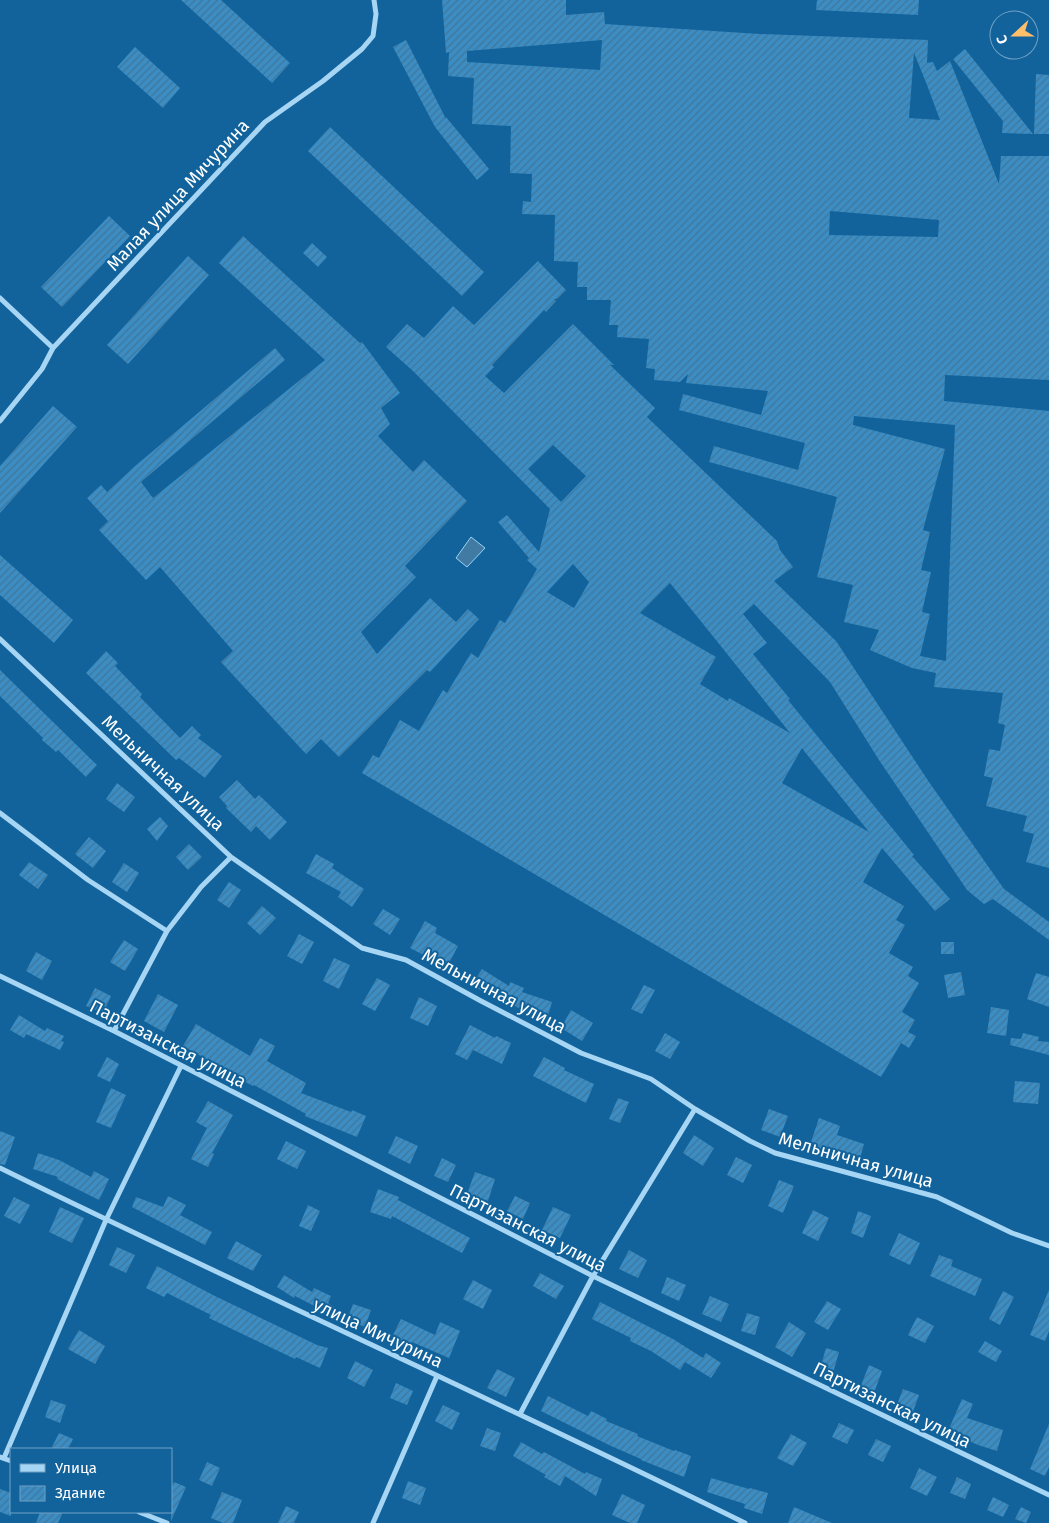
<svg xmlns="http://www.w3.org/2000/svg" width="1049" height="1523" viewBox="0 0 1049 1523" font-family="'Fira Sans',sans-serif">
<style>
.water{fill:#417aa2;stroke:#99d3f7}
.building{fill:url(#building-hatch);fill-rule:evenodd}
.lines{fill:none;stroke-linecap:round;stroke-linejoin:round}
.street{stroke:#a7d5f4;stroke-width:5}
.labels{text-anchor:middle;stroke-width:4;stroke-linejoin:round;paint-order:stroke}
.street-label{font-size:18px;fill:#fff;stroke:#12639c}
</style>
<defs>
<pattern id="building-hatch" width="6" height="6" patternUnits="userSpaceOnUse" patternTransform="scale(1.25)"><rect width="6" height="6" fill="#3b8dc3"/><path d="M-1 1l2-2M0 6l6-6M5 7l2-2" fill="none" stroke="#417699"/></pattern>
</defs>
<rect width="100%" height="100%" fill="#12639c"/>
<!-- water -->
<path class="water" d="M471 537 485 548 467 567 456 558Z"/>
<!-- building -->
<path class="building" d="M181 0H221L290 63 272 83Z
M442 0H566V15L604 12 605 24 760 34 928 40 927 63 933 62 937 71 950 61 999 184 1001 156H1049V380L945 375 944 401 1049 411V868L1026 862 1034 834 1023 831 1027 816 986 806 993 778 984 776 989 749 1000 751 1005 725 998 723 1003 693 934 687 936 673 912 668 870 650 879 630 844 622 853 585 817 577 837 497 709 462 714 446 798 470 805 443 679 410 683 394 761 415 768 391 686 383 688 374 680 382 654 380 655 369 646 368 649 339 617 337 618 325H609L611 300H587V287H577L578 262 554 261 555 215 522 214 523 201 531 202 532 174 510 173 511 126 472 124 474 78 448 76 449 52 446 53ZM602 40 600 70 467 62V51ZM914 53 927 85 940 120 909 118ZM830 211 939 220 938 237 829 235ZM854 416 955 425 946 661 920 656 930 614 922 612 931 572 921 570 930 532 923 530 945 449 853 425Z
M817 0H919L918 15 816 10Z
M406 40 446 119V117L489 169 477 180 435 127 393 47Z
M135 47 180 88 163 108 117 67Z
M965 49 1033 134 1002 133 1003 121 953 59Z
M1036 74 1049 75V134H1034Z
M330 127 484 272 462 296 308 151Z
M109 216 130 236 62 307 41 287Z
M243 236 360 343 362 342 400 393 381 408 390 424 378 436 413 472 424 460 467 501 405 566 416 577 361 632 377 654 430 598 456 622 468 609 479 619 430 672 427 670 339 757 321 739 306 754 221 662 233 651 160 567 146 580 99 530 108 521 87 498 101 485 107 492 134 467 275 348 285 360 141 482 153 498 325 360 219 263Z
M312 243 327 257 318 267 303 253Z
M188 256 209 275 128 364 107 345Z
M538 261 566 290 557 299H554L556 301 546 312 544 310 492 365 494 367 485 376 504 393 573 324 614 365H610L655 408 647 417 777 541 780 550 793 567 774 581 836 641 929 782 1004 889 1049 922V940L993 899 984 904 967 890 879 760 830 682 754 604 743 614 767 643 753 654 790 699 788 700 914 855 912 856 950 899 935 911 882 848 863 882 904 906 896 920 905 925 889 953 913 967 908 976 919 983 902 1012 915 1020 908 1032 916 1036 909 1048 901 1043 881 1077 362 773 373 755 379 758 400 720 419 731 443 690 447 693 471 653 478 658 500 620 505 623 537 569 527 560 529 558 498 522 507 515 539 552 550 509 413 371 386 347 407 324 424 338 453 306 474 325ZM553 445 586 476 561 502 528 469ZM573 564 589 582 574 608 547 592ZM670 583 716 640 790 733 729 698 728 701 700 684 716 657 640 613ZM802 748 805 752 869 832 782 783Z
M53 406 77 427 0 513V466Z
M0 555 73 620 54 643 0 595Z
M106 651 118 663 115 666 142 694 140 697 180 738 192 726 201 735 198 738 222 756 205 778 179 758 176 760 86 673Z
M0 670 97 765 86 777 58 750 56 752 42 740 43 738 0 696Z
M237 780 255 799 259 795 287 822 270 840 256 826 251 832 226 808 227 806 219 797Z
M117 783 135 797 124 812 106 799Z
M160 817 168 826 157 841 147 829Z
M89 837 106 851 93 868 75 854Z
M189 844 202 857 188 870 176 857Z
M316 854 334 864 332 868 364 889 352 907 338 897 341 892 306 873Z
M29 862 48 875 38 889 19 875Z
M124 863 139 873 127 892 112 882Z
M229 882 241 890 229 908 217 900Z
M262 906 276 918 260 935 247 923Z
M383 909 400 919 390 935 373 924Z
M425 921 437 928 435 933 458 946 447 967 410 948Z
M299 934 314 942 302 964 287 956Z
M124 940 138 949 125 971 110 962Z
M941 942H954V954H941Z
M36 952 52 961 42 980 26 971Z
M334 958 350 965 339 989 323 981Z
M482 969 509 986 510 982 524 988 522 992 552 1002 546 1022 532 1017 534 1014 494 998 472 985Z
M961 972 965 995 948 998 944 975Z
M1036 973 1049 977V1007L1027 999Z
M377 978 390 985 375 1011 362 1004Z
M644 985 655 990 642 1014 631 1009Z
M95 988 111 996 103 1013 86 1006Z
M158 994 178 1005 164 1032 144 1021Z
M419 997 437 1006 428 1026 410 1018Z
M991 1007 1009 1010 1006 1036 987 1033Z
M571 1010 593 1023 582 1041 561 1028Z
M19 1015 45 1031 47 1028 64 1036 61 1041 64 1042 60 1050 26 1034 24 1038 10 1030Z
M196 1024 250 1056 260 1038 275 1046 267 1061 306 1083 301 1093 351 1112 352 1110 366 1116 357 1137 305 1116 306 1114 254 1085 253 1086 230 1074 231 1073 183 1046Z
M470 1025 495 1038 496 1036 511 1043 502 1064 473 1050 467 1060 455 1054Z
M665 1033 680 1042 670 1059 655 1051Z
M1023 1033 1039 1037 1038 1041 1049 1042V1055L1010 1045 1011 1038 1021 1039Z
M107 1057 119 1064 110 1082 97 1076Z
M544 1057 565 1068 564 1070 594 1084 586 1103 533 1076Z
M1015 1081 1040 1083 1038 1104 1013 1102Z
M111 1088 126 1095 111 1128 96 1122Z
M618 1098 629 1102 620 1123 609 1119Z
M208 1101 233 1115 212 1153 214 1154 208 1167 191 1159 207 1128 196 1122Z
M769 1109 788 1116 780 1137 761 1130Z
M819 1118 840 1126 837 1135 864 1144 859 1162 810 1145Z
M0 1131 15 1137 5 1165 0 1164Z
M694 1135 714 1148 703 1166 683 1153Z
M396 1136 418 1146 410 1164 388 1153Z
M286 1141 306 1151 297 1169 277 1159Z
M38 1153 59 1160 91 1177 94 1171 109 1179 99 1200 57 1179 58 1177 33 1169Z
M736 1157 752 1165 743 1183 727 1175Z
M442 1158 456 1165 448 1182 434 1176Z
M475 1172 495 1179 488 1201 467 1194Z
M779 1180 794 1186 783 1213 768 1206Z
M378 1189 399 1197 398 1200 470 1238 462 1253 392 1216 391 1219 370 1212Z
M168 1196 186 1205 180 1215 212 1232 205 1245 132 1207 136 1197 163 1207Z
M515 1196 530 1203 523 1219 507 1211Z
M14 1197 30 1205 20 1224 4 1216Z
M308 1205 320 1211 311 1231 299 1226Z
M60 1207 84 1218 72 1243 49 1232Z
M553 1207 571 1215 560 1238 542 1230Z
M813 1210 829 1218 818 1241 802 1233Z
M858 1211 871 1216 863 1238 851 1233Z
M899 1233 920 1243 910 1265 889 1255Z
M236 1241 262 1255 253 1271 227 1258Z
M117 1247 135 1255 126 1273 109 1265Z
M629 1250 647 1260 638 1278 619 1269Z
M939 1255 953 1260 951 1266 982 1279 975 1296 930 1276Z
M157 1266 217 1297 317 1345 328 1348 320 1368 296 1357 295 1359 209 1318 211 1315 167 1293 164 1297 146 1288Z
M540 1273 564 1286 556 1299 533 1286Z
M284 1275 312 1292 314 1288 331 1296 328 1303 336 1308 332 1315 295 1296 294 1298 277 1287Z
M667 1277 686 1285 679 1301 661 1293Z
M473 1280 492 1290 483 1309 463 1299Z
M1049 1290V1331L1045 1341 1030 1335Z
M1003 1291 1014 1297 1000 1325 989 1319Z
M710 1296 729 1304 721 1322 702 1314Z
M827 1301 841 1309 828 1330 814 1322Z
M600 1302 673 1339 703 1358 706 1353 721 1363 711 1378 685 1362 680 1370 651 1351 630 1341 631 1338 592 1319Z
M353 1304 371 1310 365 1327 347 1320Z
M747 1313 760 1317 755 1335 741 1331Z
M917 1317 934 1326 925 1343 908 1335Z
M401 1319 435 1335 440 1322 460 1331 449 1358 412 1342 408 1350 390 1341Z
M789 1322 806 1333 792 1357 775 1347Z
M79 1330 105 1346 95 1364 68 1349Z
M985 1341 1002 1351 996 1362 978 1352Z
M826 1348 839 1352 833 1373 820 1369Z
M355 1361 373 1370 364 1387 347 1378Z
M869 1365 882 1371 874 1393 860 1388Z
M497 1369 515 1378 506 1397 487 1388Z
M396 1383 413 1391 407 1405 390 1398Z
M903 1389 919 1395 911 1417 895 1410Z
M548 1396 588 1416 591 1411 607 1419 606 1421 638 1434 637 1436 674 1451 675 1450 691 1456 684 1477 641 1460V1459L611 1446 541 1411Z
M962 1399 973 1404 967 1418 1003 1430 997 1451 978 1445 948 1431Z
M51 1400 66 1405 60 1423 45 1417Z
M443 1405 460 1413 452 1430 435 1421Z
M839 1423 854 1430 847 1444 832 1437Z
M1049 1424V1467L1045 1476 1030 1469Z
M487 1428 501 1433 495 1451 480 1446Z
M59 1433 73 1439 68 1449H51Z
M791 1434 807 1443 793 1466 777 1458Z
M876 1439 891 1446 883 1462 868 1455Z
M521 1442 542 1454 544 1452 585 1474 586 1472 602 1479 596 1496 565 1476 560 1486 544 1477 546 1475 513 1456Z
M207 1462 220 1468 212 1486 199 1480Z
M919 1468 937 1477 927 1496 910 1488Z
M957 1477 971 1484 965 1499 950 1493Z
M711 1478 749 1489 750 1488 768 1493 762 1514 744 1508 745 1504 707 1492Z
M408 1481 426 1488 420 1505 402 1498Z
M174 1482 186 1487 171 1521V1488Z
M0 1489 11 1493V1516L0 1512Z
M222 1492 242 1500 233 1523H223L211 1518Z
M622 1494 645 1505 637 1523H630L612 1515Z
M993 1497 1009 1505 1003 1517 987 1510Z
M286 1506 299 1512 294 1523H278Z
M794 1507 832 1523H788Z
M1021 1507 1031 1512 1026 1523 1015 1519Z
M40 1512H63L58 1523H36Z"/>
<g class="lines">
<!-- street -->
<path class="street" d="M0 298 53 348
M0 421 42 369 53 348 265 122 323 81 362 49 373 36 376 14 374 0
M0 639 231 857 362 948 406 960 481 1001 581 1053 651 1079 695 1109 750 1141 775 1153 937 1197 1012 1233 1049 1246
M0 813 88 880 167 931
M0 976 114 1031 593 1276 1049 1495
M114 1031 167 931 201 887 231 857
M0 1168C247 1289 498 1401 745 1523
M520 1414 593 1276 695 1109
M0 1457 11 1461
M4 1458 106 1220 181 1066
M139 1512 167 1523
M373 1523 437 1376"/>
</g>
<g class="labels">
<!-- street labels -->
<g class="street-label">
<text transform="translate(178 195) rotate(-47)" y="6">Малая улица Мичурина</text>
<text transform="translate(163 773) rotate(43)" y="6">Мельничная улица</text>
<text transform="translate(494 991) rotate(28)" y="6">Мельничная улица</text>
<text transform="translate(168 1044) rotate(27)" y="6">Партизанская улица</text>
<text transform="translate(856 1160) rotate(16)" y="6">Мельничная улица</text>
<text transform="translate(528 1228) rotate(27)" y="6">Партизанская улица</text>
<text transform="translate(378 1333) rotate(25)" y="6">улица Мичурина</text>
<text transform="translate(892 1405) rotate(26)" y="6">Партизанская улица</text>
</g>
</g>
<!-- legend -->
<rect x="10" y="1448" width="162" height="65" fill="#12639c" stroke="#71a1c4"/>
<rect x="20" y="1464" width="25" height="8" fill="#a7d5f4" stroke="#71a1c4"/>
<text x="55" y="1473" font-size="15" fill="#ffffff">Улица</text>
<rect x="20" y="1486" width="25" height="15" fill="url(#building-hatch)" stroke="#71a1c4"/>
<text x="55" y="1498" font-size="15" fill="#ffffff">Здание</text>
<!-- north arrow -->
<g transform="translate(1014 35) rotate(249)"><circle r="24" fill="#12639c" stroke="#71a1c4"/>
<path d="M0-4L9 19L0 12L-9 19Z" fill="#ffbe6a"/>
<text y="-8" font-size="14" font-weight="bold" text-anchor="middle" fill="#ffffff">С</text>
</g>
</svg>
